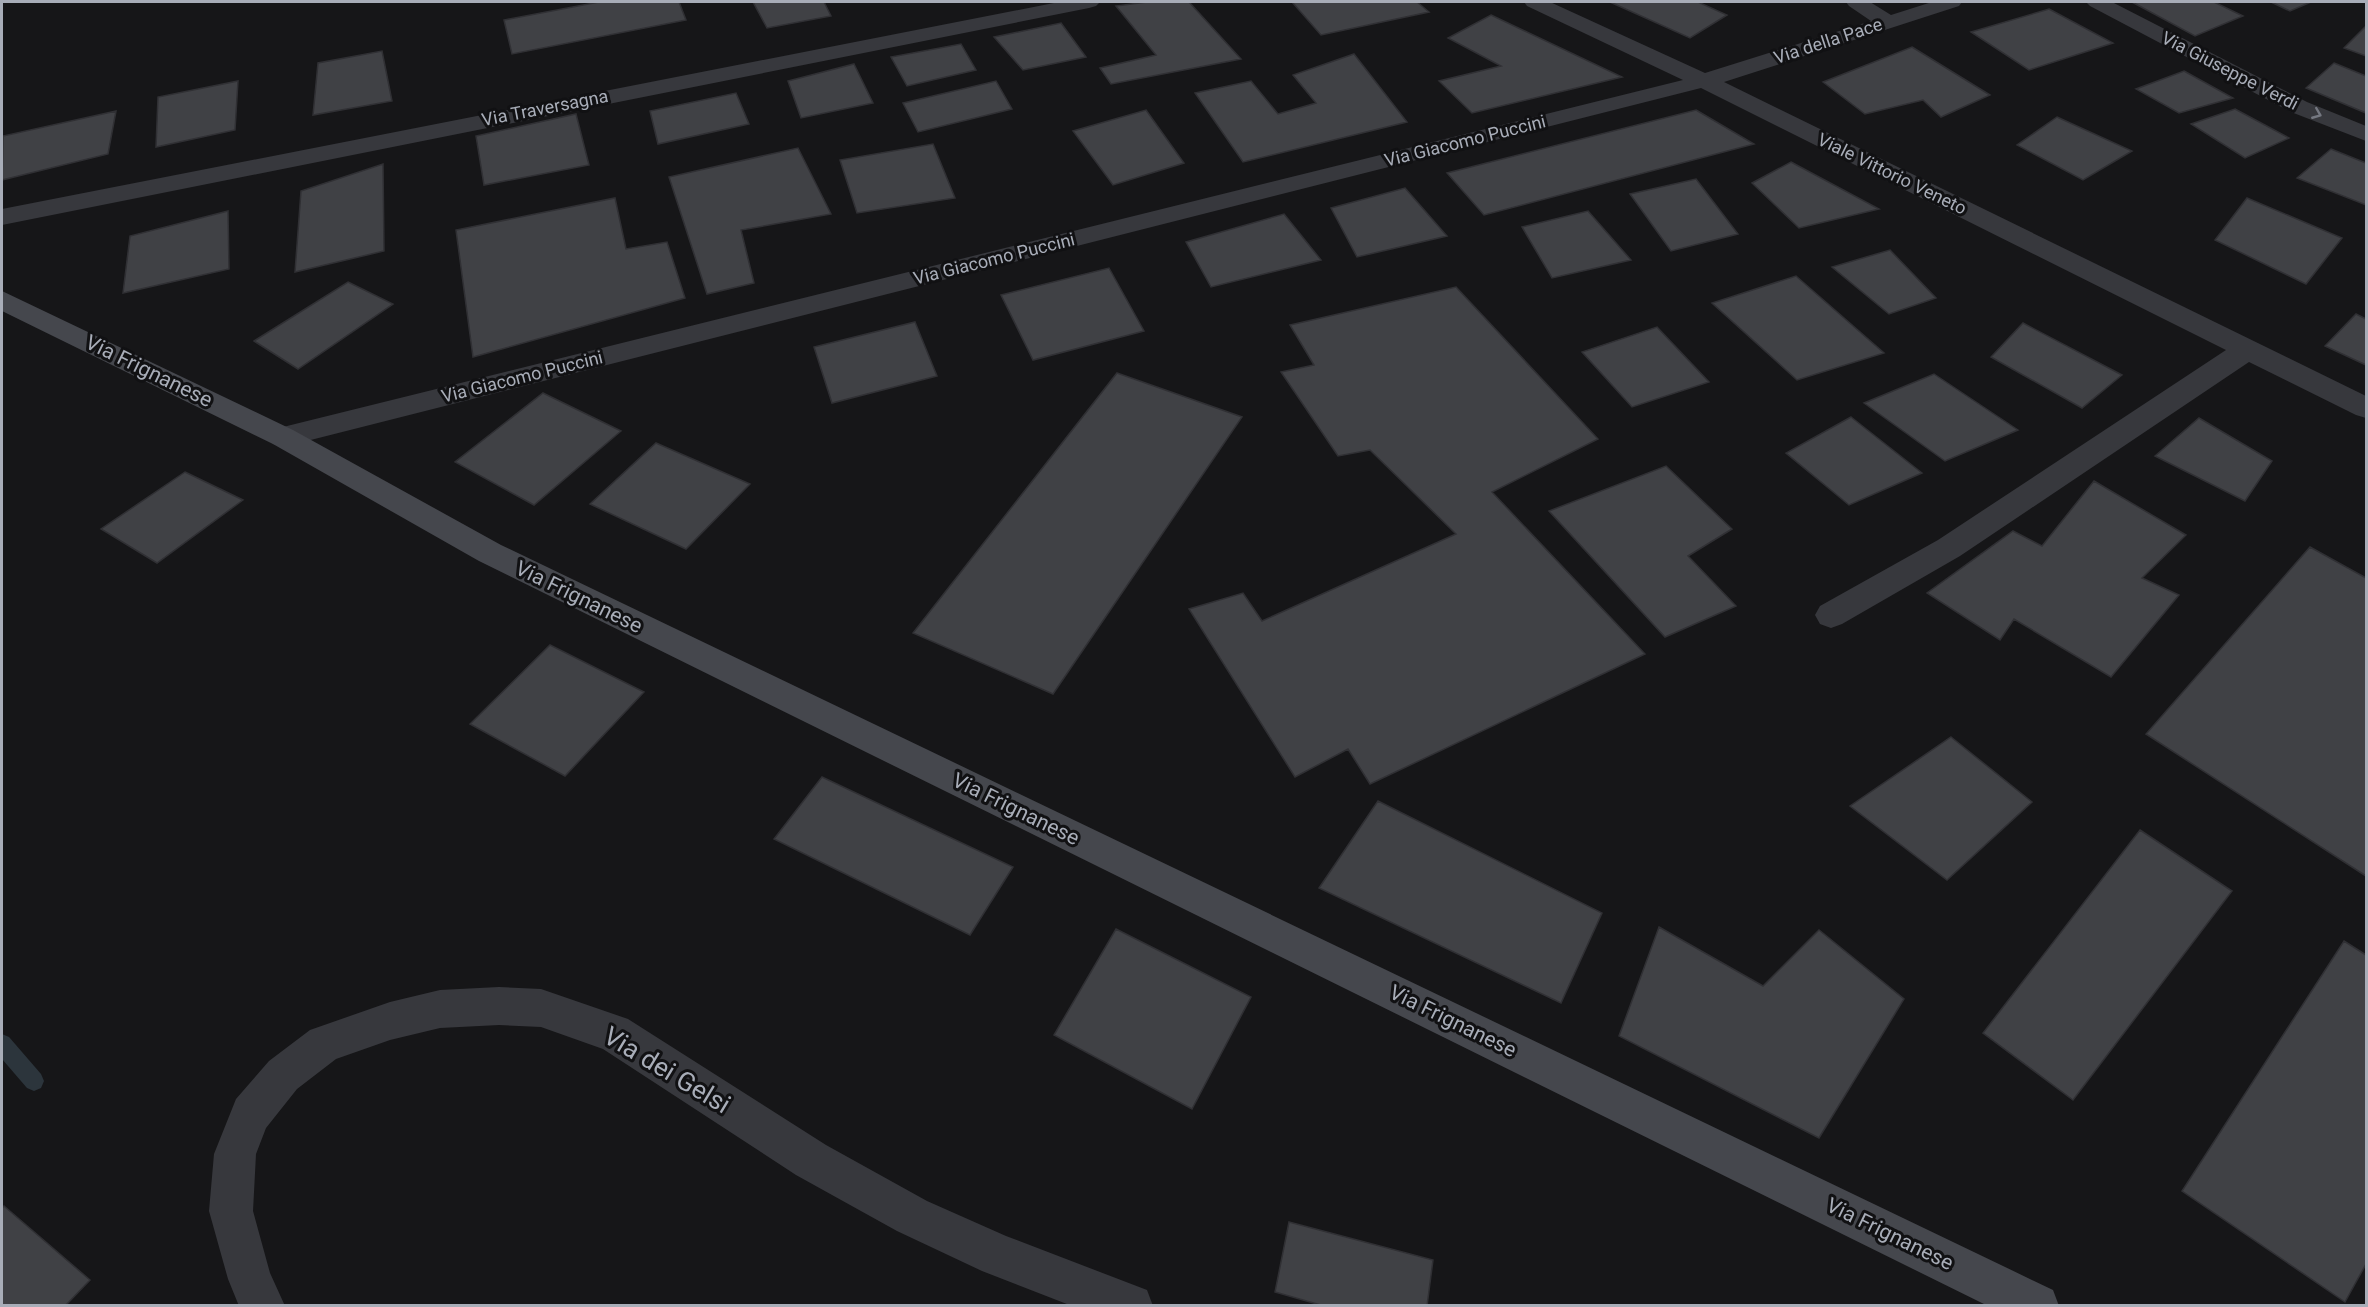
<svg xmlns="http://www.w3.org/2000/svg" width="2368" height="1307" viewBox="0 0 2368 1307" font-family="Roboto,sans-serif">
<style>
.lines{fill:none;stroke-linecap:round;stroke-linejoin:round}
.stream{fill:#2c353c;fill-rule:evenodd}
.building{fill:#404145;stroke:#303034;stroke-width:1.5}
.minor{fill:#37383d;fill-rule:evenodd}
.secondary{fill:#45474d;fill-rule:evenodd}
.oneway{stroke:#757881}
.labels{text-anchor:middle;stroke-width:6;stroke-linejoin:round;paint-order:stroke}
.far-street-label{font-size:18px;fill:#a8adb8;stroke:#111113}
.street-label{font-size:21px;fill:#a8adb8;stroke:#111113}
.near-street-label{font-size:26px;fill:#a8adb8;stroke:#111113}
</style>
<rect width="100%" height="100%" fill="#161618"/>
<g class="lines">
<!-- stream -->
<path class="stream" d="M2 1034 9 1037 41 1074 44 1081 41 1088 34 1091 27 1088 2 1059Z"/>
</g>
<!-- building -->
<path class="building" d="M599 2H679L686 20 512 54 504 20Z
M753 2H824L831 16 767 28Z
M1147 2H1189L1241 59 1111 84 1100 68 1156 55 1116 6Z
M1292 2H1417L1429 12 1321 35Z
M1610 2H1698L1727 15 1690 38Z
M2132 2H2214L2243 16 2195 36Z
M2271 2H2311L2290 11Z
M2049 9 2113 43 2029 70 1971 32Z
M1491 15 1622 77 1472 113 1439 81 1501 66 1448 38Z
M1061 23 1086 57 1023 70 994 37Z
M2366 26V56L2344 48Z
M961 44 976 70 907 86 891 57Z
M1912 47 1990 95 1941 117 1923 100 1865 114 1823 82Z
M382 51 392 101 313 115 318 63Z
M1354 54 1407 122 1243 162 1195 93 1251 81 1278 114 1316 103 1293 75Z
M2334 63 2366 76V113L2306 88Z
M854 64 873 103 801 118 788 81Z
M2184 71 2233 98 2179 113 2136 89Z
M238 81 235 130 156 147 158 97Z
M996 81 1012 109 918 132 903 103Z
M736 93 749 124 658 144 650 111Z
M2235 109 2289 138 2245 158 2191 124Z
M1146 110 1184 163 1113 185 1073 131Z
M1696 110 1754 144 1484 215 1447 173Z
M116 111 108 154 2 180 3 136Z
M576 114 589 165 484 185 476 136Z
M2057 117 2132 151 2083 180 2017 145Z
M933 144 955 198 857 213 840 160Z
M798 148 831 214 741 230 754 283 707 294 669 177Z
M2331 149 2366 163V205L2297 178Z
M1791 162 1879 209 1799 228 1752 183Z
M383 164 384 251 295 272 301 191Z
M1696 179 1738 234 1671 251 1630 194Z
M1405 188 1447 236 1357 257 1331 208Z
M615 198 626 249 667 242 685 298 473 357 456 230Z
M2247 198 2342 238 2306 284 2215 240Z
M228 211 229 269 123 293 130 236Z
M1588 211 1631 260 1552 278 1522 227Z
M1284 214 1321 260 1211 287 1186 242Z
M1890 250 1936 298 1889 314 1832 267Z
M1109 268 1144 331 1033 360 1001 295Z
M1796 276 1884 353 1797 380 1712 303Z
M348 282 393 304 298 369 254 341Z
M1456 287 1598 439 1492 492 1645 654 1370 784 1348 749 1295 777 1189 609 1243 593 1262 621 1456 534 1370 450 1338 456 1281 372 1314 365 1290 325Z
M2356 314 2366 319V365L2325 346Z
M915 322 937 376 832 403 814 347Z
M2023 323 2122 375 2082 408 1991 357Z
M1657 327 1709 382 1632 407 1582 352Z
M1117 373 1242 417 1053 694 913 633Z
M1934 374 2018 430 1945 461 1864 403Z
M543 393 621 431 534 505 455 462Z
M1851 417 1922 473 1849 505 1786 453Z
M2199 418 2272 461 2245 501 2155 456Z
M656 443 750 484 686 549 590 504Z
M1666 466 1732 529 1688 556 1736 606 1665 637 1549 511Z
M185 472 243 500 157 563 101 529Z
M2094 481 2186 535 2142 578 2179 595 2111 677 2014 619 2000 640 1927 593 2013 531 2042 546Z
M2310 547 2366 578V876L2146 734Z
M550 645 644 692 565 776 470 724Z
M1951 737 2032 802 1947 880 1850 806Z
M822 777 1013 867 970 935 774 839Z
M1378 801 1602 913 1561 1003 1319 888Z
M2140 830 2232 891 2073 1100 1983 1033Z
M1659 927 1763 986 1819 930 1904 999 1819 1138 1619 1036Z
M1116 929 1251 997 1192 1109 1054 1035Z
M2344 941 2366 955V1264L2345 1302 2182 1191Z
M4 1206 90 1280 65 1306H2V1208Z
M1289 1222 1433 1260 1427 1306H1324L1275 1292Z"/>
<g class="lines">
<!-- minor -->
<path class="minor" d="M1059 2H1100L1096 6 1089 8 2 225V209Z
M1524 2H1550L1705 73 1871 21 1849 6 1846 2H1870L1891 15 1932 2H1962L1959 6 1724 82 2366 396V418L2356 415 2249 362 1960 556 1842 624 1831 628 1820 624 1815 615 1820 606 1938 540 2226 350 1701 88 283 447 273 444 268 437 273 430 283 427 1683 80 1527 6Z
M2086 2H2112L2307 102 2366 126V141L2291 112 2090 6Z
M499 987 541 989 628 1019 826 1145 927 1201 1006 1236 1147 1290 1153 1306H1072L982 1271 897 1231 796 1175 603 1049 541 1027 499 1025 440 1028 390 1040 336 1059 297 1089 266 1128 256 1154 253 1211 270 1273 285 1306H239L228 1279 209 1211 214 1154 236 1099 269 1061 310 1030 390 1002 440 990Z"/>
<!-- secondary -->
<path class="secondary" d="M2 291 293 430 501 545 2053 1290 2059 1306H1988L479 561 273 444 2 311Z"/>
</g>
<!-- one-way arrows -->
<defs><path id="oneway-chevron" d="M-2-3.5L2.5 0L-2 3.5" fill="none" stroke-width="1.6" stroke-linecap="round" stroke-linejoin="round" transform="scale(1.5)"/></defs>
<use class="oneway" href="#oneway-chevron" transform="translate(2317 114) rotate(22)"/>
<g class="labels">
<!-- far-street labels -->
<g class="far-street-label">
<text transform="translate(1828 41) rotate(-18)" y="6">Via della Pace</text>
<text transform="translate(2230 71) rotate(27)" y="6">Via Giuseppe Verdi</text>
<text transform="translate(545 108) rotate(-11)" y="6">Via Traversagna</text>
<text transform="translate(1465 141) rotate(-14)" y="6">Via Giacomo Puccini</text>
<text transform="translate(1892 174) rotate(26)" y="6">Viale Vittorio Veneto</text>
<text transform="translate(994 259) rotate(-14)" y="6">Via Giacomo Puccini</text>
<text transform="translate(522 377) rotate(-14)" y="6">Via Giacomo Puccini</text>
</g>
<!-- street labels -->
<g class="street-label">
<text transform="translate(149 371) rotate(26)" y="7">Via Frignanese</text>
<text transform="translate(579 597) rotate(26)" y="7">Via Frignanese</text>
<text transform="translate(1016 809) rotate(26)" y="7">Via Frignanese</text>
<text transform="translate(1453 1021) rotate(26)" y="7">Via Frignanese</text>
<text transform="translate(1890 1234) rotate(26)" y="7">Via Frignanese</text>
</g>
<!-- near-street labels -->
<g class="near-street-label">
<text transform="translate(667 1070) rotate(31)" y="9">Via dei Gelsi</text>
</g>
</g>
<!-- border -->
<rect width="2368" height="1307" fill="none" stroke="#a8adb8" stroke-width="6"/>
</svg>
